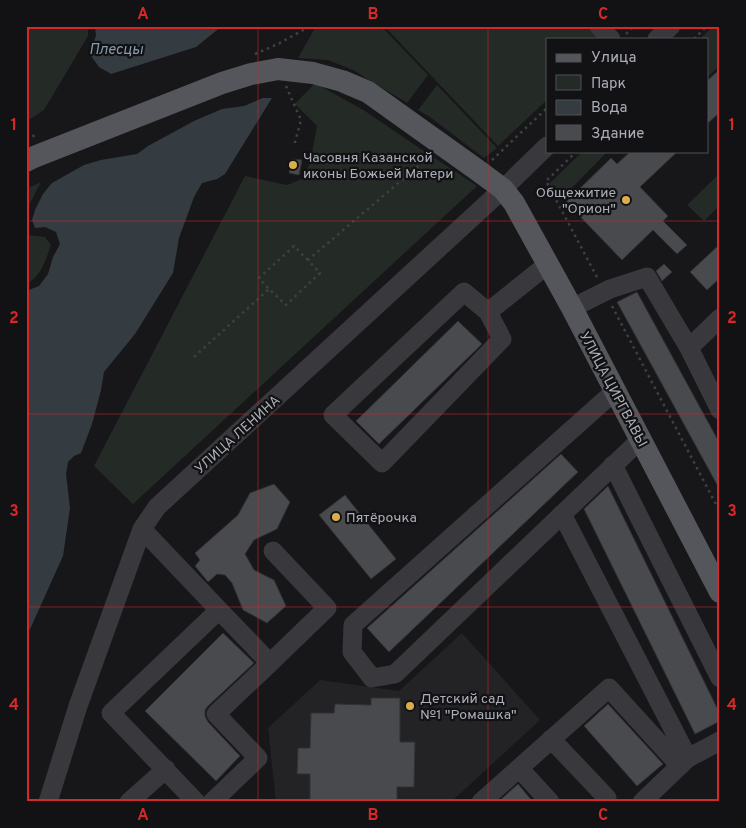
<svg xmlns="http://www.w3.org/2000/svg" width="746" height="828" viewBox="0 0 746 828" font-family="Overpass,sans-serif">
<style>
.built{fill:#232326}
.green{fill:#242a25}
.water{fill:#343c42}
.building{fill:#494a4e;stroke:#313134}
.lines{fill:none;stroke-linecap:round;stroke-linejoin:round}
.path{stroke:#3f4044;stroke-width:2.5;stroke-dasharray:2.5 4;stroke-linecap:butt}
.minor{stroke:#39393d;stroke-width:19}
.major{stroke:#55565c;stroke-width:22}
.grid{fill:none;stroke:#d62828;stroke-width:1;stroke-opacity:0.55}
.poi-dot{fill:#dcad4b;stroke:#121214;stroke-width:2}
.labels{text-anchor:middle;stroke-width:4.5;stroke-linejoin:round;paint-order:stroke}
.poi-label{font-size:14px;fill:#abaeb7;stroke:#121214;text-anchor:start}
.street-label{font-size:14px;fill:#abaeb7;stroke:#121214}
.water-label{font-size:15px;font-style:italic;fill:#869bae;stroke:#121214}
.neatline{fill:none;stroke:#d62828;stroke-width:2}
.grid-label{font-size:16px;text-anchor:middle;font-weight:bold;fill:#d62828}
</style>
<rect width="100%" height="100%" fill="#171719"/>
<!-- built -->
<path class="built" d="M462 633 540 720 451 802H276L268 728 320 680 399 691Z"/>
<!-- green -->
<path class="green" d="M26 26H88V36L44 110 26 122Z
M316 26H381L428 75 407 103 353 70 328 60 298 58Z
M384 26H590L601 39H547V100L498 146Z
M713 26H718L720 28V66L707 77V39H700Z
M315 83 365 111 412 143 477 186 133 504 94 466 245 176 287 185 302 179 310 163 317 126 295 104Z
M437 85 497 148 484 158 430 117 418 110Z
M583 151H602L605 154 562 198 549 184Z
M717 176 720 179V205L704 221 687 205Z
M41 182 26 211 28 235 45 237 51 245C46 259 41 277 26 284V189Z"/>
<!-- water -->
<path class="water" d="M95 26H222L196 47 111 74 99 67 89 53 96 36Z
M263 98H272L225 174 217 179 202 183 194 197 179 238 173 273 135 334 104 372 101 390 92 424 81 453 74 456 68 462 66 474 70 508 63 556 26 638V291L39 286 48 274 53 257 60 244 56 232 45 227 35 228 32 220 35 210 43 194 52 183 84 165 101 160 137 154 148 146 194 121 222 109 244 106Z"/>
<!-- building -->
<path class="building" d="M720 69V112L707 124V81Z
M631 151H678L640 187 668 216 663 221 687 245 677 254 653 230 622 260 566 202 611 158 617 164Z
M292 159 302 160 299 175 289 173Z
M720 244V278L707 290 690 272Z
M664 264 672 272 662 281 656 271Z
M637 292 720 444V490L617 302Z
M458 321 482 344 379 444 356 421Z
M561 454 578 472 389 652 367 628Z
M274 484 290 502 277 529 254 540 245 554 254 570 274 580 286 606 267 623 243 610 232 583 225 575 217 574 208 582 195 566 200 560 195 553 238 515 250 493Z
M608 486 720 714V721L695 734 584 509Z
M345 495 396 559 371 579 319 515Z
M223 633 254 663 208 706 205 710V716L208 722 240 756 216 781 145 711Z
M371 698H400V742H415L414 787H397V802H310V774H297L298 748H310L311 713H334L335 704 371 705Z
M608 704 663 764 637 786 584 726Z
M518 784 533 802H498Z"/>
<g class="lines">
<!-- path -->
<path class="path" d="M626 34 634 26
M694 39 707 26
M255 54 278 44 305 29 306 26
M286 86 301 120 294 146
M26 138 37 135
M577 151 546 181 598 279
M492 160 547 108
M268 288 259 278 294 246 308 260
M612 306 720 512
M194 357 269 289 286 305 320 273 308 260 430 156"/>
<!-- minor -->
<path class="minor" d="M599 26 611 39
M657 39 671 26
M572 308 610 289 647 277 689 348 720 318
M488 312 502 339 382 463 333 415 464 292 488 312 548 264
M689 348 720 410
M615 391 353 625 352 652 372 678 395 674 640 440
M613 465 720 678
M562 514 688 758
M142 529 219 610
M270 663 327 608 273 551
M551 739 607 798 603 802
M519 768 550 802
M48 802 78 706 142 529 157 507 503 189 547 146
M129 802 166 769
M196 802 111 713 219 610 270 663 216 714 258 758 212 802
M481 802 609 688 680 766
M642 802 688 758 720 741"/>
<!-- major -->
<path class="major" d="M26 161 34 157 222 83 251 74 278 69 313 73 342 81 368 92 480 172 503 189 514 203 572 308 720 592"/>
</g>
<!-- grid -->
<path class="grid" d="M258 26V802M488 26V802M26 221H720M26 414H720M26 607H720"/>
<!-- markers -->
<g class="poi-dot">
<circle cx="293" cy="165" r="5"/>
<circle cx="626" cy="200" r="5"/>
<circle cx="336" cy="517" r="5"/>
<circle cx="410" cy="706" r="5"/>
</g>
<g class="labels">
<!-- poi labels -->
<g class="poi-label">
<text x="303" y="162">Часовня Казанской<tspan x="303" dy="16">иконы Божьей Матери</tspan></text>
<text x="616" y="197" text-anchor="end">Общежитие<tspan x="616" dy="16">"Орион"</tspan></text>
<text x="346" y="522">Пятёрочка</text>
<text x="420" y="703">Детский сад<tspan x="420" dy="16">№1 "Ромашка"</tspan></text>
</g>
<!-- street labels -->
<g class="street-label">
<text transform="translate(614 389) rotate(62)" y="5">УЛИЦА ЦИРГВАВЫ</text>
<text transform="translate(237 434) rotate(-42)" y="5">УЛИЦА ЛЕНИНА</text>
</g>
<!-- water labels -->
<g class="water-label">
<text x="116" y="54">Плесцы</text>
</g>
</g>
<!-- border -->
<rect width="746" height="828" fill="none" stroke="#121214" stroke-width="55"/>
<!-- legend -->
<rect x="546" y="38" width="162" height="115" fill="#121214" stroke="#4f5055"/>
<rect x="556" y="54" width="25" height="8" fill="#55565c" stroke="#4f5055"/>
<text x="591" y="62" font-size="15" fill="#abaeb7">Улица</text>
<rect x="556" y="75" width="25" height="15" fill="#242a25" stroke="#4f5055"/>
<text x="591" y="88" font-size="15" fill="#abaeb7">Парк</text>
<rect x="556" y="100" width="25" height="15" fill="#343c42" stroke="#4f5055"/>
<text x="591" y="112" font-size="15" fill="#abaeb7">Вода</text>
<rect x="556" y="125" width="25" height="15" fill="#494a4e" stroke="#4f5055"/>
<text x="591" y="138" font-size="15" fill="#abaeb7">Здание</text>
<rect x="28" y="28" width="690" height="772" class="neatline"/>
<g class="grid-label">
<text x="143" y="19">A</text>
<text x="373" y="19">B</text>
<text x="603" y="19">C</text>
<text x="14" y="130">1</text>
<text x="732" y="130">1</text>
<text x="14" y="323">2</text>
<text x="732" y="323">2</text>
<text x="14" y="516">3</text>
<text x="732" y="516">3</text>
<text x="14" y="710">4</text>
<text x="732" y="710">4</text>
<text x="143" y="820">A</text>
<text x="373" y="820">B</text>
<text x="603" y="820">C</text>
</g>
</svg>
